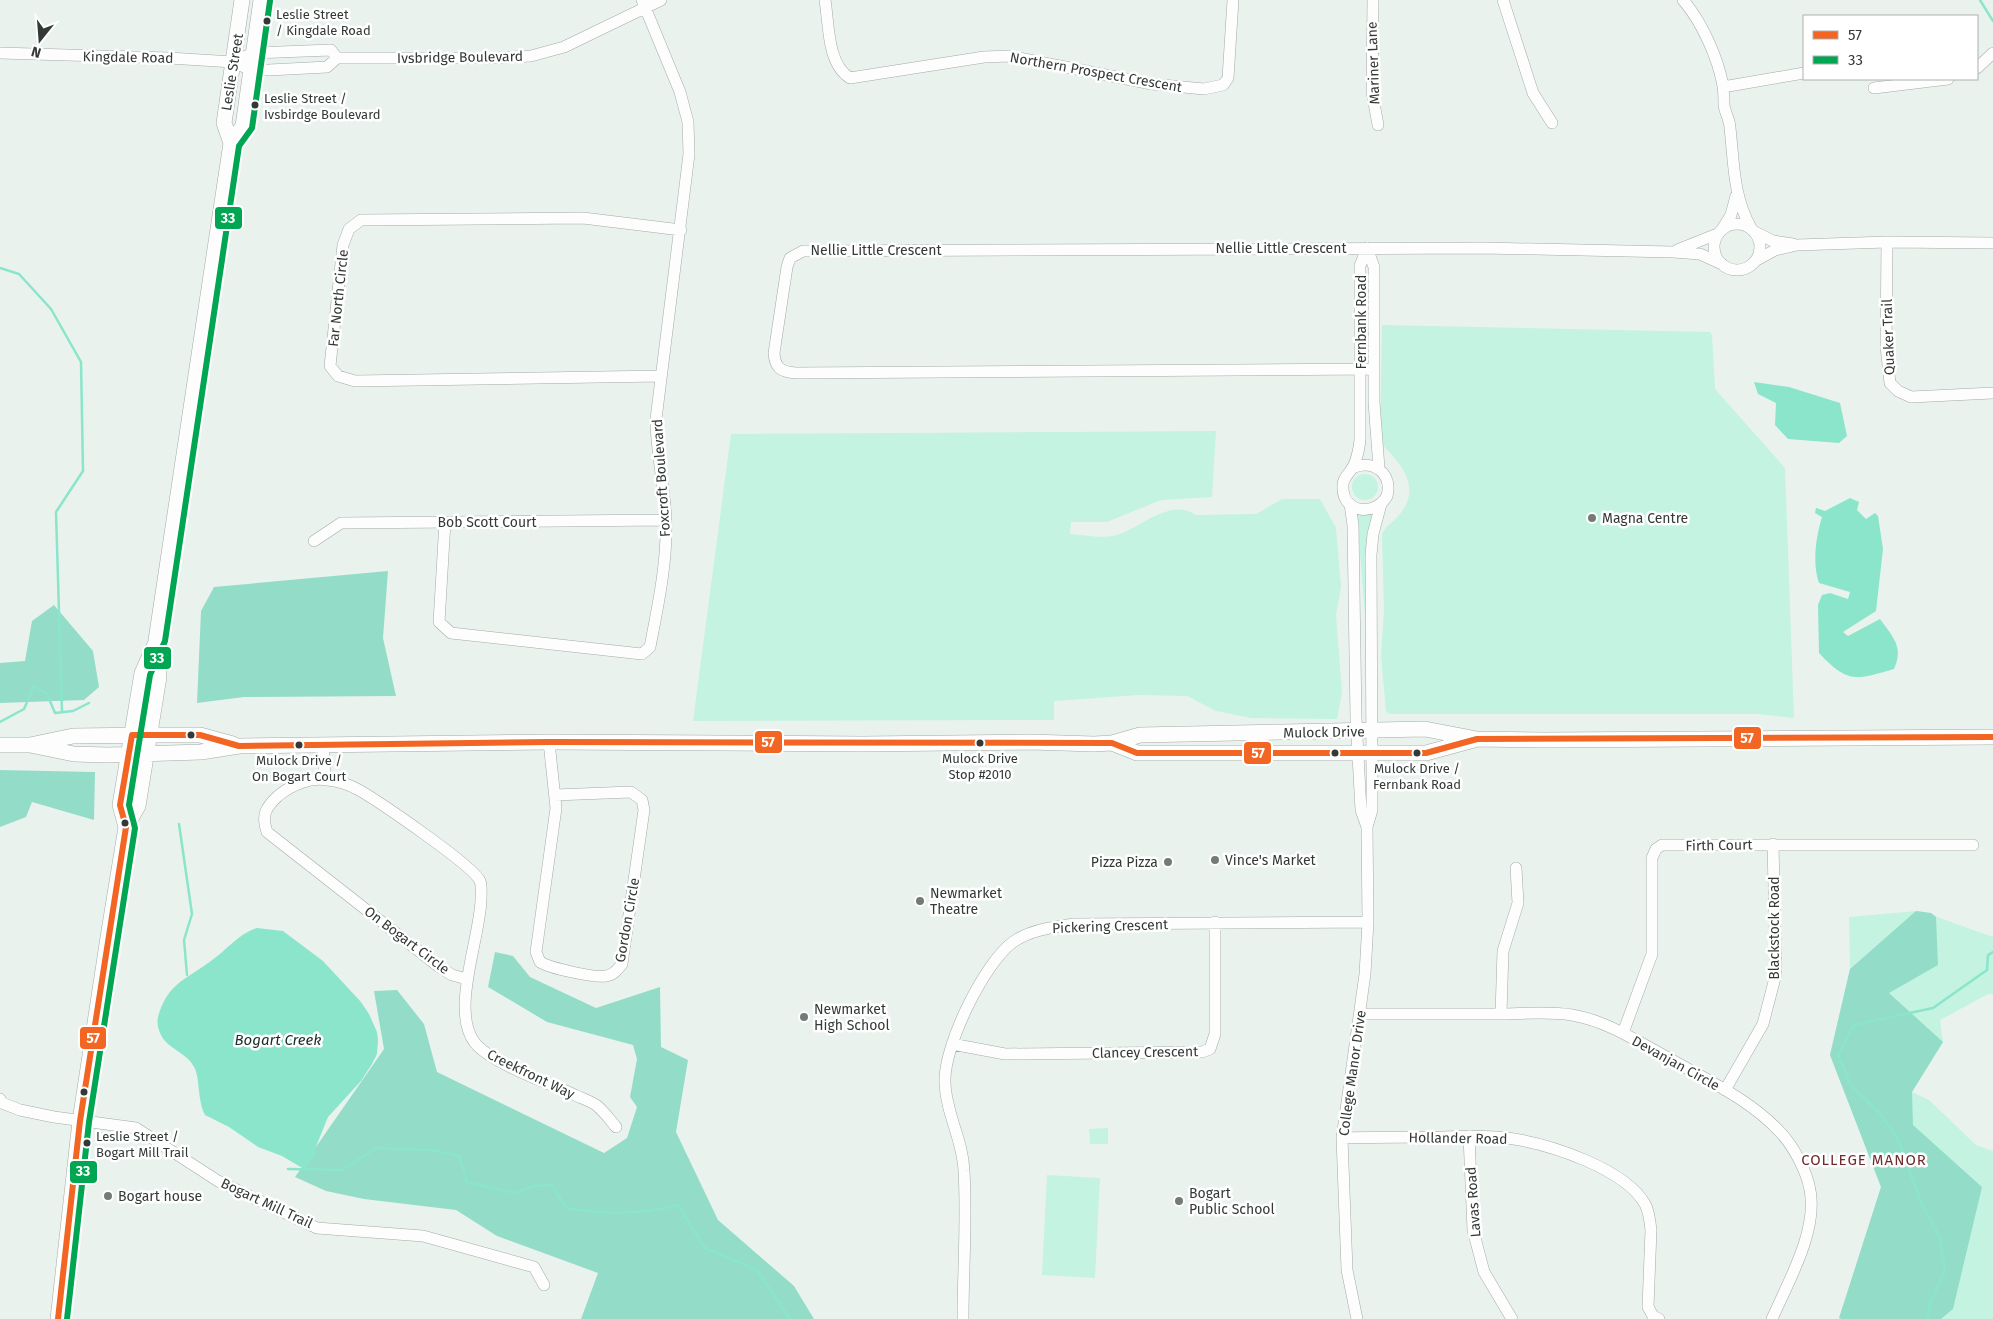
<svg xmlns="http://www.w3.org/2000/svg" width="1993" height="1319" viewBox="0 0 1993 1319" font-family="'Fira Sans',sans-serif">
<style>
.green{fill:#c4f3e2}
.forest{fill:#93ddc8}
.water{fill:#8ae5cb}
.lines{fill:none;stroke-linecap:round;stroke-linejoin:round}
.stream{stroke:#8ae5cb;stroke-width:2.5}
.minor-casing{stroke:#a4aaa7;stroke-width:12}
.major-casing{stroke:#a4aaa7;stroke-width:16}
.minor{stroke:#fcfdfc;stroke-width:11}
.major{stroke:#fcfdfc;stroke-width:15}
.bus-1-casing{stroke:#fff;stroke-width:10}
.bus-2-casing{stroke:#fff;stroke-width:10}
.bus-1{stroke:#f26522;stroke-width:6}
.bus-2{stroke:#00a651;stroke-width:6}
.bus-dot{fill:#333937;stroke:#fff;stroke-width:2}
.poi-dot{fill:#737a77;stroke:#fff;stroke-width:2}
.labels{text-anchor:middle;stroke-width:5;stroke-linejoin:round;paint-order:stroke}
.bus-label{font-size:13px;fill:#333937;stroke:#fff;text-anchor:start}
.street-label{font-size:14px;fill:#333937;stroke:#fff}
.poi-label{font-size:14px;fill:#333937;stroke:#fff;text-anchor:start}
.water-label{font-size:15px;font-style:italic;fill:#192e27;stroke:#fff}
.neighbourhood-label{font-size:15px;letter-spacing:1px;fill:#732c2e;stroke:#fff}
.line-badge{stroke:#fff;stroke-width:2}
.badge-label{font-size:14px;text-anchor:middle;font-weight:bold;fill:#fff}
</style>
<rect width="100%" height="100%" fill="#eaf2ee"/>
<!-- green -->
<path class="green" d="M1382 325 1710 332 1712 335 1715 389 1785 468 1794 718 1757 714H1390L1386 712 1381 655 1384 610 1382 534C1386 525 1394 522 1400 514 1423 486 1399 462 1380 442Z
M1216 431 1212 497 1161 500 1107 522H1071L1070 534C1083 535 1104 539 1117 535 1140 528 1171 497 1196 515L1256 514 1282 499H1320L1336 528 1341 587 1336 615 1342 693 1337 719 1251 718 1216 711 1187 696 1138 695 1054 701V720L693 721 731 434Z
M1352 487a13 13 0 1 1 26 0a13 13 0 1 1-26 0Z
M1357 514 1373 515 1367 616H1365Z
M1916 911 1931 913 1937 917 1993 937V994H1988L1940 1020 1943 1042 1912 1092 1929 1100 1976 1145 1993 1151V1319H1839L1881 1187 1830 1055 1850 969 1849 917Z
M1108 1128V1144H1090L1089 1129Z
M1047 1175 1100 1178 1095 1278 1042 1275Z"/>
<!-- forest -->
<path class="forest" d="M388 571 383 638 396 696 244 697 197 703 201 611 214 587Z
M54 605 93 651 99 687 84 700 0 703V663L25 661 32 621Z
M0 770 95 772 94 820 32 802 26 817 0 827Z
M1916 911 1931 913 1936 917 1938 965 1889 993 1943 1042 1912 1092 1913 1125 1982 1187 1953 1309 1941 1319H1842L1839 1318 1881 1187 1830 1055 1850 969Z
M495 952 513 956 530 977 596 1008 660 987 661 1047 688 1060 676 1132 718 1220 794 1286 814 1319H581L598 1273 497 1236 456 1210 364 1199 326 1191 295 1177 384 1049 374 991 397 990 424 1024 437 1072 604 1153 627 1138 637 1107 630 1097 637 1059 633 1045 547 1022 488 987Z"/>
<!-- water -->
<path class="water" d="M1754 382 1789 387 1840 403 1847 436 1839 443 1788 439 1775 425 1776 403 1758 394Z
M1850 498 1859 502 1857 510 1866 519 1875 513 1878 516 1883 549 1876 611 1843 632 1848 636 1880 619C1893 637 1904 647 1894 669 1856 680 1848 684 1819 653L1818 605 1822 595 1830 593 1848 599 1850 592 1819 583C1812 563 1816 537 1822 517L1815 513 1816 508 1825 511Z
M257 928 283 931 323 961 361 1002 369 1014 377 1032 378 1040 377 1054 372 1064 361 1081 328 1117 315 1149 316 1155 304 1169 282 1156 258 1147 229 1127 205 1115C197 1099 200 1076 194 1067 188 1055 175 1051 166 1042 160 1036 156 1025 158 1017 167 985 183 981 208 963 224 953 239 933 257 928Z"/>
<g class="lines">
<!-- stream -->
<path class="stream" d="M1980 0 1993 21
M0 268 19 274 51 309 81 362 83 471 56 512 62 712
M0 722 24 709 34 686 47 694 55 713 73 711 89 703
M179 824 192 914 184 940 187 975
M288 1169 342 1170 376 1148 432 1150 459 1156 467 1182 515 1193 534 1186 552 1185 566 1208C602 1214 642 1215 678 1205L705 1248 757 1270 790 1319
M1928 1319 1930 1303 1945 1271 1940 1237 1922 1205 1898 1139 1878 1111 1851 1086 1838 1055 1854 1025 1933 1008 1987 970 1988 955 1993 952"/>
<defs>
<path id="minor" d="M825 0C829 24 827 64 850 78L984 57 1009 56 1152 84 1204 89 1223 85 1228 78 1233 0
M1373 0 1372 92 1378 125
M1503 0 1533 93 1552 123
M1683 0C1702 22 1718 58 1723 86 1724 93 1724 99 1724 105 1725 113 1730 120 1730 128 1734 163 1733 196 1751 228
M0 53 169 58 233 62 253 53 331 50 337 58
M233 62 251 70H269L327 67 337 58H495L531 56 564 47 661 0
M1977 68 1993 53
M1723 87 1804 73
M1874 88 1948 79
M1714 247a23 23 0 1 1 46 0a23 23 0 1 1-46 0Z
M1723 228 1731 215 1736 196
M1755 232 1773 241 1793 244
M1887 242 1886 347 1890 383 1898 391 1911 397 1993 393
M1367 248 1374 267V402L1379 468
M1677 250 1717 234
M1755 261 1775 250 1797 245 1887 242 1993 243
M1374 369 796 373C781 372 775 368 774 353L787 267 790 258 803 251 1484 248 1673 252 1700 254 1722 264
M661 376 355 381 338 376 330 366 343 245 349 229 361 220 583 218 681 230
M1352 468C1373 459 1393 473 1387 496 1376 516 1343 514 1343 488 1342 478 1349 474 1353 467 1357 459 1359 449 1360 440V266L1367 248
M1350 504 1353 525 1356 719 1361 810 1367 827
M445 522 439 622 451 633 642 654 650 647C658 605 667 564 666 522 665 487 656 454 656 419L689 154 688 122 680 92 642 0
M314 541 341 523 666 520
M549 742 556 808 536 952 540 962C550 968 593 978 606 976 614 975 618 969 622 964L644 810 642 800 631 792 555 795
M323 745 325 779
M467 979 452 975 438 966 267 832C261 815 266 807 278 796 291 785 310 777 327 780 338 781 350 785 359 790 378 801 474 866 480 881 482 886 481 894 481 900 480 938 450 1012 475 1043 491 1063 550 1084 575 1095 581 1098 590 1101 596 1105 603 1110 610 1120 616 1127
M1360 1014C1406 1014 1451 1014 1497 1014 1522 1014 1547 1011 1572 1015 1608 1021 1640 1043 1672 1060 1709 1081 1752 1101 1781 1133 1794 1147 1807 1172 1810 1190 1818 1231 1788 1282 1772 1319
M1501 1014 1503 951 1518 903 1516 868
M1623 1033 1652 954V858L1656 849 1662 845H1973
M952 1044 1005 1054 1202 1052 1210 1049 1215 1034V922
M1725 1090 1763 1024 1776 974 1773 844
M0 1099 2 1103 20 1110 54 1117 136 1128 218 1181 317 1228 423 1236 534 1267 544 1285
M1469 1136 1473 1230 1484 1272 1512 1319
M1342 1138C1375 1137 1408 1137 1442 1137 1465 1136 1491 1135 1514 1139 1552 1145 1625 1169 1645 1204 1649 1211 1650 1221 1651 1230L1648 1307 1653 1316 1659 1319
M963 1319C963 1270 967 1220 964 1171 963 1140 946 1114 945 1083 943 1047 984 963 1013 942 1030 930 1053 927 1074 924L1368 922
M1357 1319 1347 1270 1342 1138 1365 974 1368 922 1367 827 1372 810V774L1371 555 1373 534 1381 504"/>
<path id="major" d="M231 143 243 126 261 0
M1112 743 1137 753H1426L1474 740
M0 745H30L73 736 150 735H200L233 744
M30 745 74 754 108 755 201 752 239 746 549 742 863 744 1030 742 1094 744 1112 743 1140 735 1425 729 1477 739 1545 740 1993 737
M126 827 120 805 142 673 156 642
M58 1319 80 1121 109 931 126 827 138 806 159 677 156 640 231 143 224 123 242 0"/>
</defs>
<!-- minor casing -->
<use href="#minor" class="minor-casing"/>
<!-- major casing -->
<use href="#major" class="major-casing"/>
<!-- minor -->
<use href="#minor" class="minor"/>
<!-- major -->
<use href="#major" class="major"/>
<defs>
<path id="bus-1" d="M58 1319 80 1121 126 827 120 805 132 735H200L239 746 549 742 1112 743 1137 753H1426L1477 739 1993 737"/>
<path id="bus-2" d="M67 1319 89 1122 135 828 129 805 137 755 150 675 165 641 239 146 252 128 270 1"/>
</defs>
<!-- bus-1 casing -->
<use href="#bus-1" class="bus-1-casing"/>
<!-- bus-2 casing -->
<use href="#bus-2" class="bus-2-casing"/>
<!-- bus-1 -->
<use href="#bus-1" class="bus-1"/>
<!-- bus-2 -->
<use href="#bus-2" class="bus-2"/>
</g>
<!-- markers -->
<g class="bus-dot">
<circle cx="267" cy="21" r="4.5"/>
<circle cx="255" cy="105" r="4.5"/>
<circle cx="191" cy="735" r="4.5"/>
<circle cx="980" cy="743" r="4.5"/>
<circle cx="299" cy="745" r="4.5"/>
<circle cx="1335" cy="753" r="4.5"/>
<circle cx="1417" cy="753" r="4.5"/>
<circle cx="125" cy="823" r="4.5"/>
<circle cx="84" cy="1092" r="4.5"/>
<circle cx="87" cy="1143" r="4.5"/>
</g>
<g class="poi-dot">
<circle cx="1592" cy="518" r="5"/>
<circle cx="1215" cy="860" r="5"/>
<circle cx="1168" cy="862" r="5"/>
<circle cx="920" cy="901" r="5"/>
<circle cx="804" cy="1017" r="5"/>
<circle cx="108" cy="1196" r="5"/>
<circle cx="1179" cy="1201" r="5"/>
</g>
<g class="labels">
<!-- bus labels -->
<g class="bus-label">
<text x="276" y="19">Leslie Street<tspan x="276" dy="16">/ Kingdale Road</tspan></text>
<text x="264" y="103">Leslie Street /<tspan x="264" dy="16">Ivsbirdge Boulevard</tspan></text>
<text x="980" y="763" text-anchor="middle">Mulock Drive<tspan x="980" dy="16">Stop #2010</tspan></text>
<text x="299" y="765" text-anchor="middle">Mulock Drive /<tspan x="299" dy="16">On Bogart Court</tspan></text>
<text x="1417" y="773" text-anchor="middle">Mulock Drive /<tspan x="1417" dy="16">Fernbank Road</tspan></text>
<text x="96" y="1141">Leslie Street /<tspan x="96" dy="16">Bogart Mill Trail</tspan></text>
</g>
<!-- street labels -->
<g class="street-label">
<text transform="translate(128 57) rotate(1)" y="5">Kingdale Road</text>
<text transform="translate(460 57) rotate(-1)" y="5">Ivsbridge Boulevard</text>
<text transform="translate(1373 63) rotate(-92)" y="5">Mariner Lane</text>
<text transform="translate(232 72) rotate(-81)" y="5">Leslie Street</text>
<text transform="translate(1096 72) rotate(10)" y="5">Northern Prospect Crescent</text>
<text x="1281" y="253">Nellie Little Crescent</text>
<text x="876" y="255">Nellie Little Crescent</text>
<text transform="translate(338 298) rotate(-84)" y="5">Far North Circle</text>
<text transform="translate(1361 322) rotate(-90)" y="5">Fernbank Road</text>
<text transform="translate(1888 337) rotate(-92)" y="5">Quaker Trail</text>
<text transform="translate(661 478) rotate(-94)" y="5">Foxcroft Boulevard</text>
<text x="487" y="527">Bob Scott Court</text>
<text transform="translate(1324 732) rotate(-1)" y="5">Mulock Drive</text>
<text transform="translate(1719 845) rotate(-1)" y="5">Firth Court</text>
<text transform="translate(627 920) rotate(-80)" y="5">Gordon Circle</text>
<text transform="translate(1110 926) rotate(-2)" y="5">Pickering Crescent</text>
<text transform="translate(1774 928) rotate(-90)" y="5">Blackstock Road</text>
<text transform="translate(407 940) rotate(37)" y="5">On Bogart Circle</text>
<text transform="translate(1145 1052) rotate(-1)" y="5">Clancey Crescent</text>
<text transform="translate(1676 1063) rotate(29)" y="5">Devanjan Circle</text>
<text transform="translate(1352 1073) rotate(-82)" y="5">College Manor Drive</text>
<text transform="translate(531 1074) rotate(26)" y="5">Creekfront Way</text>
<text transform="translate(1458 1138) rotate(1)" y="5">Hollander Road</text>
<text transform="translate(1473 1202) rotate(-94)" y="5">Lavas Road</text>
<text transform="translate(267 1203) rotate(25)" y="5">Bogart Mill Trail</text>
</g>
<!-- poi labels -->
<g class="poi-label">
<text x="1602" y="523">Magna Centre</text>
<text x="1225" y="865">Vince's Market</text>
<text x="1158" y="867" text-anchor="end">Pizza Pizza</text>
<text x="930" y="898">Newmarket<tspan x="930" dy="16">Theatre</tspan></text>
<text x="814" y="1014">Newmarket<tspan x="814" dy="16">High School</tspan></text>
<text x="1189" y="1198">Bogart<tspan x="1189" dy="16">Public School</tspan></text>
<text x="118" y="1201">Bogart house</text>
</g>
<!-- water labels -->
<g class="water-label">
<text x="278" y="1045">Bogart Creek</text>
</g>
<!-- neighbourhood labels -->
<g class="neighbourhood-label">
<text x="1864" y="1165">COLLEGE MANOR</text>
</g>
</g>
<g class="line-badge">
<rect x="214" y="206" width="29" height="24" rx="5" fill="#00a651"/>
<rect x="143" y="646" width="29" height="24" rx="5" fill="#00a651"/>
<rect x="1733" y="726" width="29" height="24" rx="5" fill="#f26522"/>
<rect x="754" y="730" width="29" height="24" rx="5" fill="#f26522"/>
<rect x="1243" y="741" width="29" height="24" rx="5" fill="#f26522"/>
<rect x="79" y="1026" width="28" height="24" rx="5" fill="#f26522"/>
<rect x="69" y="1160" width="29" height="24" rx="5" fill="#00a651"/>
</g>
<g class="badge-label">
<text x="228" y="223">33</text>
<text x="157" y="663">33</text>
<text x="1747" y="743">57</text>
<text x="768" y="747">57</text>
<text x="1258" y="758">57</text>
<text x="93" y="1043">57</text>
<text x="83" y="1176">33</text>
</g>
<!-- legend -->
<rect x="1803" y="15" width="175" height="65" fill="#ffffff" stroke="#adb0af"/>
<rect x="1813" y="31" width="25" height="8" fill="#f26522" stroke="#adb0af"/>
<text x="1848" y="40" font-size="15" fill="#333937">57</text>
<rect x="1813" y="56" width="25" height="8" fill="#00a651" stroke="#adb0af"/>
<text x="1848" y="65" font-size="15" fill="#333937">33</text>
<!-- north arrow -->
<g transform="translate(40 40) rotate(197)" stroke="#ffffff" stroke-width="4" paint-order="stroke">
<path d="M0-4L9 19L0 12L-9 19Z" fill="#333937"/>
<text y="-8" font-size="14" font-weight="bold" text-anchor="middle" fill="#333937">N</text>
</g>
</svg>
